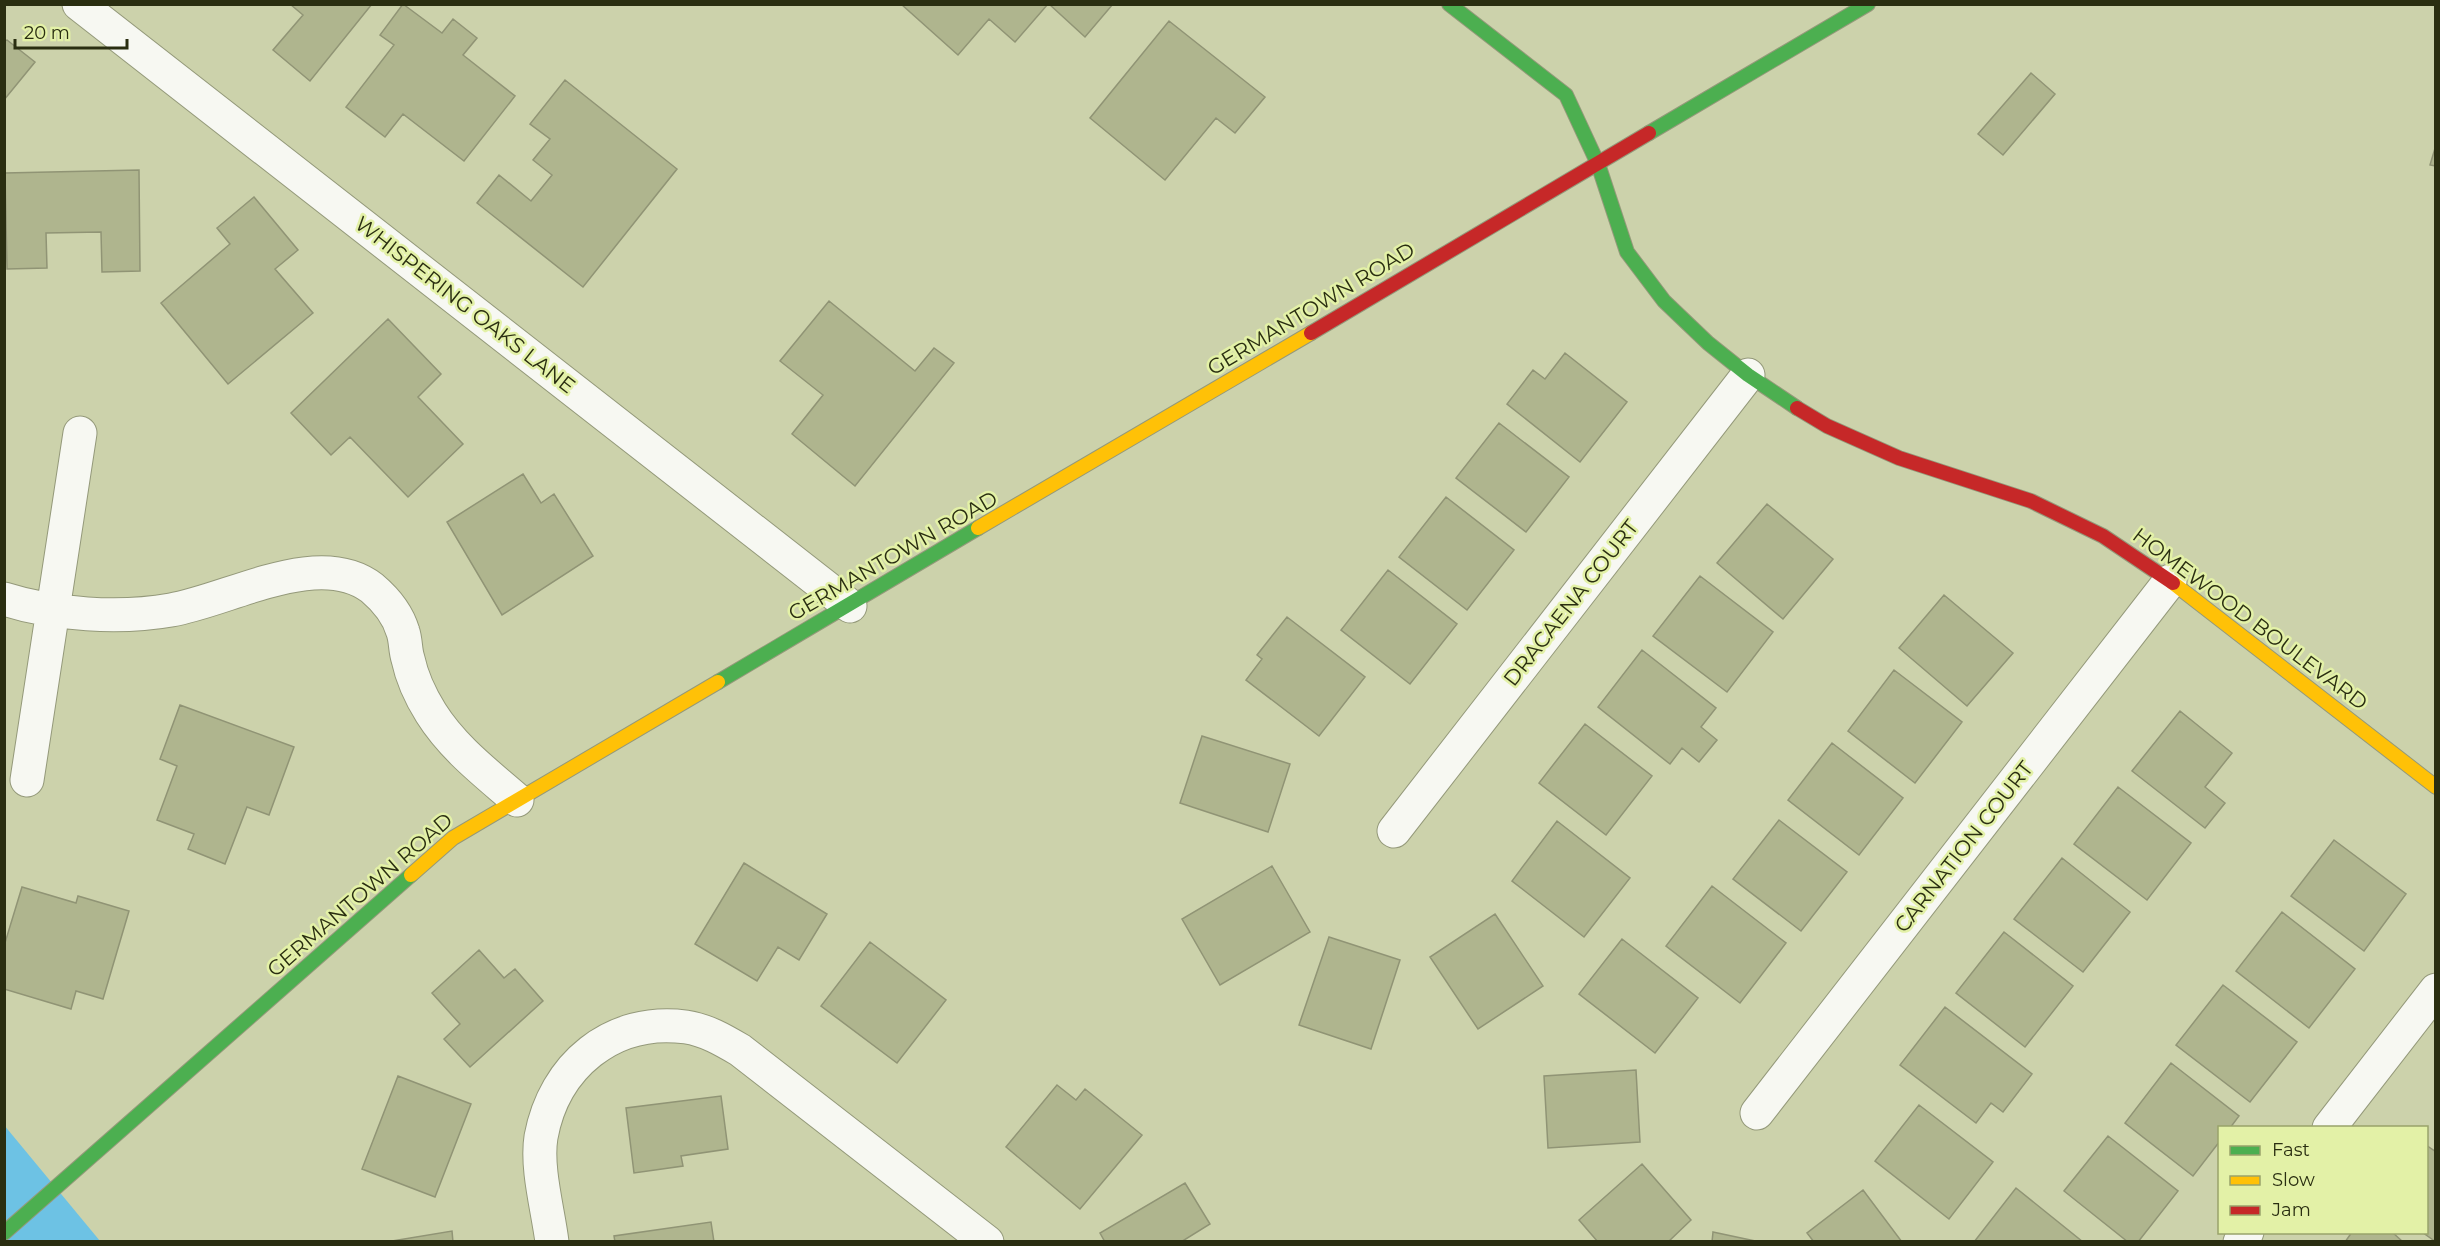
<svg xmlns="http://www.w3.org/2000/svg" width="2440" height="1246" viewBox="0 0 2440 1246" font-family="Montserrat,sans-serif">
<style>
.water{fill:#6dc2e4}
.building{fill:#afb58e;stroke:#909475;stroke-width:1.5}
.lines{fill:none;stroke-linecap:round;stroke-linejoin:round}
.street-casing{stroke:#94997a;stroke-width:35}
.fast-casing{stroke:#94997a;stroke-width:16}
.slow-casing{stroke:#94997a;stroke-width:16}
.jam-casing{stroke:#94997a;stroke-width:16}
.street{stroke:#f7f8f2;stroke-width:33}
.fast{stroke:#4caf50;stroke-width:14}
.slow{stroke:#ffc107;stroke-width:14}
.jam{stroke:#c62828;stroke-width:14}
.labels{text-anchor:middle;stroke-width:5;stroke-linejoin:round;paint-order:stroke}
.street-label{font-size:21px;fill:#2a2e11;stroke:#e3f1a7}
</style>
<rect width="100%" height="100%" fill="#ccd2ab"/>
<!-- water -->
<path class="water" d="M4 1125 100 1241H5Z"/>
<!-- building -->
<path class="building" d="M290 4H372L310 81 273 50 303 15Z
M403 4 442 33 453 19 477 38 463 55 515 96 464 161 403 114 385 137 346 107 394 45 380 35Z
M901 4H1048L1015 42 989 19 958 55Z
M1049 4H1113L1085 37Z
M1169 21 1265 97 1235 133 1216 118 1165 180 1090 118Z
M7 40 35 62 4 100V41Z
M2031 73 2055 94 2003 155 1978 134Z
M565 80 677 169 583 287 477 203 499 175 531 201 552 175 533 160 550 139 530 124Z
M2436 145V166L2430 165Z
M139 170 140 271 102 272 101 232 46 233 47 268 7 269 5 173Z
M254 197 298 250 275 269 313 313 228 384 161 303 230 244 217 228Z
M829 301 915 371 934 348 954 363 855 486 792 434 823 395 780 361Z
M388 319 441 374 418 397 463 444 408 497 350 437 331 455 291 413Z
M1565 353 1627 402 1580 462 1507 404 1533 370 1545 379Z
M1499 423 1569 477 1526 532 1456 478Z
M523 474 541 503 554 494 593 556 502 615 447 522Z
M1446 497 1514 550 1467 610 1399 557Z
M1767 504 1833 559 1783 619 1717 563Z
M1388 570 1457 624 1410 684 1341 630Z
M1700 576 1773 632 1727 692 1653 636Z
M1944 595 2013 653 1967 706 1899 648Z
M1287 617 1365 677 1319 736 1246 680 1262 659 1257 655Z
M1642 650 1716 708 1701 727 1717 740 1699 762 1682 748 1670 764 1598 707Z
M1894 670 1962 722 1915 783 1848 731Z
M180 705 294 747 269 815 247 807 225 864 188 849 194 834 157 820 177 766 160 759Z
M2180 711 2232 753 2205 787 2225 803 2205 828 2132 771Z
M1585 724 1652 776 1606 835 1539 783Z
M1202 736 1290 764 1268 832 1180 803Z
M1832 743 1903 798 1859 855 1788 800Z
M2118 787 2191 843 2147 900 2074 844Z
M1779 820 1847 872 1801 931 1733 879Z
M1557 821 1630 878 1584 937 1512 881Z
M2334 840 2406 894 2364 951 2291 896Z
M2062 858 2130 912 2083 972 2014 919Z
M744 863 827 914 799 960 778 947 757 981 695 944Z
M1272 866 1310 932 1220 985 1182 919Z
M1712 886 1786 943 1740 1003 1666 946Z
M22 887 76 903 78 896 129 911 103 999 76 991 71 1009 4 989V946Z
M2282 912 2355 969 2309 1028 2236 971Z
M1495 914 1543 986 1478 1029 1430 957Z
M2004 932 2073 986 2025 1047 1956 993Z
M1329 937 1400 960 1371 1049 1299 1025Z
M1622 939 1698 998 1655 1053 1579 994Z
M870 942 946 1000 897 1063 821 1006Z
M479 950 504 978 515 969 543 1001 470 1067 444 1039 460 1024 432 993Z
M2223 985 2297 1042 2250 1102 2176 1045Z
M1945 1007 2032 1074 2003 1112 1991 1103 1976 1123 1900 1065Z
M2171 1063 2239 1116 2230 1128H2220V1141L2193 1176 2125 1123Z
M1636 1070 1640 1142 1548 1148 1544 1076Z
M398 1076 471 1104 435 1197 362 1169Z
M1057 1085 1076 1100 1085 1089 1142 1135 1080 1209 1006 1147Z
M721 1096 728 1149 681 1156 683 1166 634 1173 626 1108Z
M1919 1105 1993 1162 1949 1219 1875 1161Z
M2108 1136 2178 1191 2138 1242H2128L2064 1191Z
M2426 1145 2436 1152V1242L2422 1232H2426Z
M1642 1164 1691 1220 1668 1242H1598L1579 1220Z
M1185 1183 1210 1224 1181 1242H1105L1100 1233Z
M2016 1188 2083 1242H1974Z
M1863 1190 1902 1242H1814L1807 1233Z
M711 1222 714 1242H615L614 1236Z
M452 1231 453 1242H386Z
M1713 1232 1760 1242H1712Z
M2352 1232H2392L2403 1242H2345Z"/>
<g class="lines">
<defs>
<path id="street" d="M79 4 850 606
M4 599C54 615 120 619 171 610 230 600 319 547 372 588 385 599 398 615 403 632 406 641 405 650 408 659 412 678 421 697 431 713 453 748 486 773 517 800
M27 780 80 433
M1394 831 1748 375
M1757 1113 2170 581
M2329 1128 2436 990
M552 1242C548 1210 536 1168 541 1137 554 1066 612 1017 686 1027 706 1030 723 1040 740 1050L987 1242
M2240 1242 2247 1232"/>
<path id="fast" d="M1449 4 1566 95 1598 164 1627 252 1664 301 1708 343 1748 375 1797 408
M1649 133 1868 4
M718 682 978 528
M4 1233 411 875"/>
<path id="slow" d="M978 528 1311 333
M2173 583 2436 787
M411 875 453 838 718 682"/>
<path id="jam" d="M1311 333 1649 133
M1797 408 1827 426 1899 458 2031 501 2103 536 2173 583"/>
</defs>
<!-- street casing -->
<use href="#street" class="street-casing"/>
<!-- fast casing -->
<use href="#fast" class="fast-casing"/>
<!-- slow casing -->
<use href="#slow" class="slow-casing"/>
<!-- jam casing -->
<use href="#jam" class="jam-casing"/>
<!-- street -->
<use href="#street" class="street"/>
<!-- fast -->
<use href="#fast" class="fast"/>
<!-- slow -->
<use href="#slow" class="slow"/>
<!-- jam -->
<use href="#jam" class="jam"/>
</g>
<g class="labels">
<!-- street labels -->
<g class="street-label">
<text transform="translate(465 305) rotate(38)" y="7">WHISPERING OAKS LANE</text>
<text transform="translate(1311 309) rotate(-31)" y="7">GERMANTOWN ROAD</text>
<text transform="translate(893 556) rotate(-30)" y="7">GERMANTOWN ROAD</text>
<text transform="translate(1571 603) rotate(-52)" y="7">DRACAENA COURT</text>
<text transform="translate(2250 619) rotate(37)" y="7">HOMEWOOD BOULEVARD</text>
<text transform="translate(1964 847) rotate(-52)" y="7">CARNATION COURT</text>
<text transform="translate(360 895) rotate(-41)" y="7">GERMANTOWN ROAD</text>
</g>
</g>
<!-- border -->
<rect width="2440" height="1246" fill="none" stroke="#2a2e11" stroke-width="12"/>
<!-- legend -->
<rect x="2218" y="1126" width="210" height="108" fill="#e3f1a7" stroke="#99a36b" stroke-width="1.5"/>
<rect x="2230" y="1146" width="30" height="9" fill="#4caf50" stroke="#99a36b" stroke-width="1.5"/>
<text x="2272" y="1156" font-size="18" fill="#2a2e11">Fast</text>
<rect x="2230" y="1176" width="30" height="9" fill="#ffc107" stroke="#99a36b" stroke-width="1.5"/>
<text x="2272" y="1186" font-size="18" fill="#2a2e11">Slow</text>
<rect x="2230" y="1206" width="30" height="9" fill="#c62828" stroke="#99a36b" stroke-width="1.5"/>
<text x="2272" y="1216" font-size="18" fill="#2a2e11">Jam</text>
<!-- scale -->
<path d="M15 39v9h112v-9" fill="none" stroke="#2a2e11" stroke-width="3"/>
<text x="24" y="39" font-size="18" fill="#2a2e11" stroke="#e3f1a7" stroke-width="4.5" paint-order="stroke">20 m</text>
</svg>
